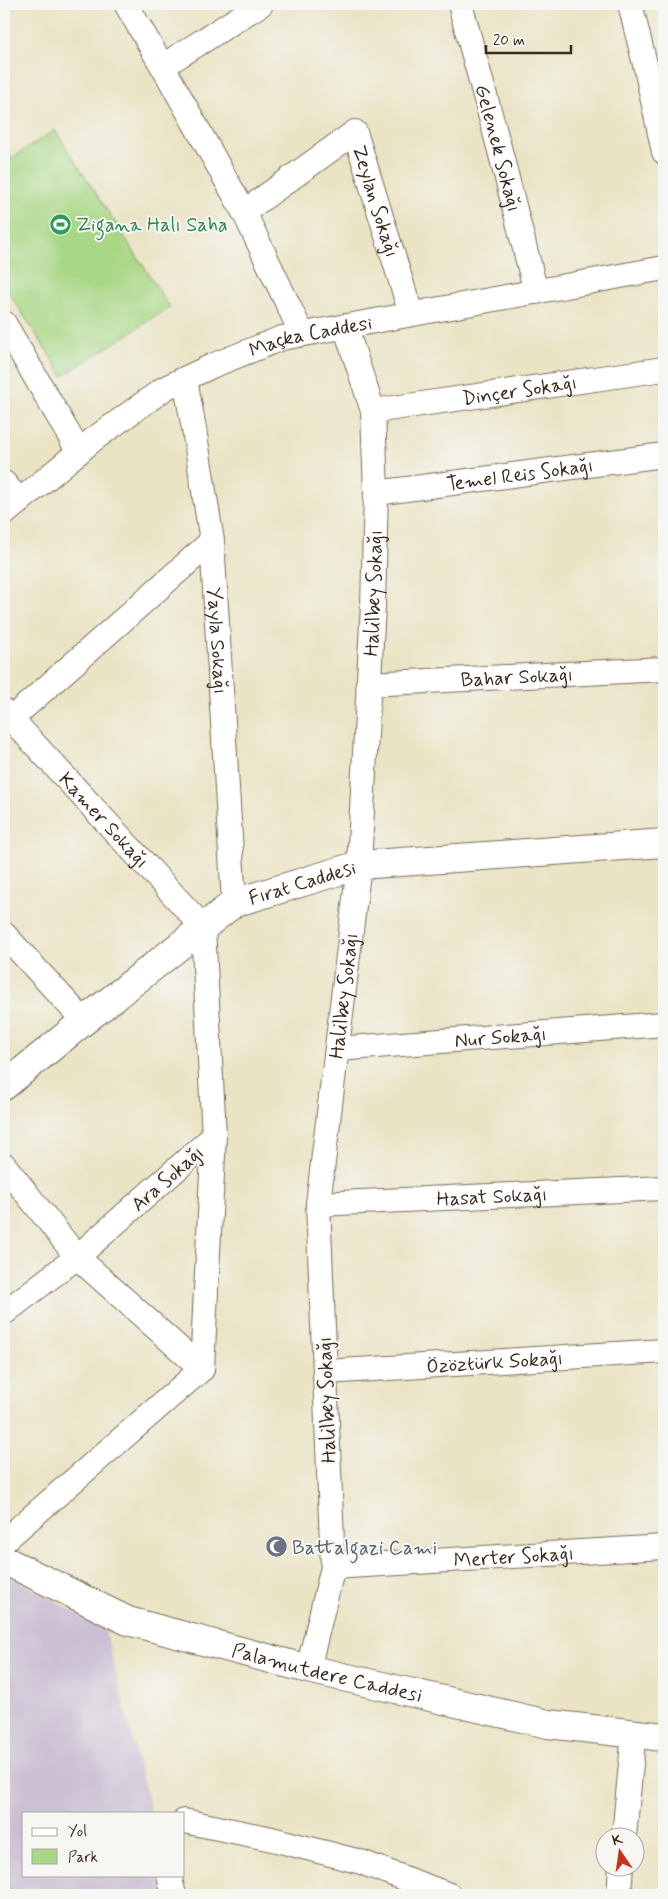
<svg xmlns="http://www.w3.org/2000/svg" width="668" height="1899" viewBox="0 0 668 1899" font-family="Mynerve,sans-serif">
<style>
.industrial{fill:#cbbfd4}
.green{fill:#a8d785;stroke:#728052}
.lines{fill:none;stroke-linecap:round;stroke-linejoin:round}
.minor-casing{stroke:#786b58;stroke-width:26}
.tertiary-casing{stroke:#786b58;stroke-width:30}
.minor{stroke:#fff;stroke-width:24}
.tertiary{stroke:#fff;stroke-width:28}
.labels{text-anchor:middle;stroke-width:4;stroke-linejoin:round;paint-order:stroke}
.street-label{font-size:20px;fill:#3b2a1e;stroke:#f6f6f2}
.leisure-label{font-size:20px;fill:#27864d;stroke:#f6f6f2;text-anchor:start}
.worship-label{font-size:20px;fill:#5b616d;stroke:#f6f6f2;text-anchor:start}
</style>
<rect width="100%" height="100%" fill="#f6f6f2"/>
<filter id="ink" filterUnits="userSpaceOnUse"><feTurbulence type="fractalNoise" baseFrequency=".02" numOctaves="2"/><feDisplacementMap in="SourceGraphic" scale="10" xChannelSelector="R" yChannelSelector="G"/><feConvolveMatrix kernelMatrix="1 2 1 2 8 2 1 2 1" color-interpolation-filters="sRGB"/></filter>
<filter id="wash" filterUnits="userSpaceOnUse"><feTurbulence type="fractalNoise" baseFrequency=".0096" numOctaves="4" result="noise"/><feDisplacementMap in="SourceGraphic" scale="20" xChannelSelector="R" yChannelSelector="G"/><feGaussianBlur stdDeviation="1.12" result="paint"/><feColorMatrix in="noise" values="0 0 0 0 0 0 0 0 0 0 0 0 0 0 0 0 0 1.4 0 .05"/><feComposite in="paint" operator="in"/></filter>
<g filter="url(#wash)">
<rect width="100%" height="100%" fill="#eae3c4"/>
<!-- industrial -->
<path class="industrial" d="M4 1572 105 1630 151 1813H24V1875H167L172 1895H4Z"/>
<!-- green -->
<path class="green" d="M55 130 170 307 63 376 4 285V163Z"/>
</g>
<g filter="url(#ink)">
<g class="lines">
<defs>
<g id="minor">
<path d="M126 4 167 74 244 212 302 334"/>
<path id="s1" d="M460 4 499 147 536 292"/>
<path d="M630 4 646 68 664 152"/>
<path d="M163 66 261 4"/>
<path id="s2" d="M244 212 355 132 411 314"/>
<path d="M4 323 79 452"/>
<path id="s3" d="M185 379 194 429 212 541 234 903"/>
<path id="s4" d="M373 411 664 369"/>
<path d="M4 483 20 501"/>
<path id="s5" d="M376 493 664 455"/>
<path id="s6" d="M4 514 94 439 165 388 214 365 282 338 664 268"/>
<path id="s7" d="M368 684 664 669"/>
<path id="s8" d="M4 711 203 927 214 1136 77 1257 4 1313"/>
<path d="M11 719 212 541"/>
<path d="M4 934 84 1021"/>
<path id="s9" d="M337 1049 664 1024"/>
<path d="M4 1165 77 1257 202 1369"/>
<path id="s10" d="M318 1204 664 1188"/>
<path d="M202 1369 214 1136"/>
<path id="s11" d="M325 1372 664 1351"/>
<path d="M4 1541 202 1369"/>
<path id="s12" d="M333 1567 664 1547"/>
<path id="s13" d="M308 1669 333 1567 318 1204 359 865 373 605 376 493 373 411 345 326"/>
<path d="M184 1821 272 1839 361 1862 449 1895"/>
<path d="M624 1836 634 1733"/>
<path d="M169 1875 174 1895"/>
<path d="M619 1895 621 1866"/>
</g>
<g id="tertiary">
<path id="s14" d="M4 1086 84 1021 234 903 359 865 664 843"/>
<path id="s15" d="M4 1560 128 1621 308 1669 548 1724 664 1737"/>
</g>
</defs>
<!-- minor casing -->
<use href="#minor" class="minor-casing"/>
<!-- tertiary casing -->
<use href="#tertiary" class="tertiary-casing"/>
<!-- minor -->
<use href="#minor" class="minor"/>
<!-- tertiary -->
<use href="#tertiary" class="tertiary"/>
</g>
</g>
<!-- icons -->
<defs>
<symbol id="stadium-disc" viewBox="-11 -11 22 22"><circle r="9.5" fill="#2e9e5b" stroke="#f6f6f2"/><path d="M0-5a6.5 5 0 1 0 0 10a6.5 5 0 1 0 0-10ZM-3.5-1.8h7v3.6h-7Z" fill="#fff"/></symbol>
<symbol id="mosque-disc" viewBox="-11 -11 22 22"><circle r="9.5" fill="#6b7280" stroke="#f6f6f2"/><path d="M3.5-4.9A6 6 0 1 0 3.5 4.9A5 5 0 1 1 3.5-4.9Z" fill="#fff"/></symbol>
</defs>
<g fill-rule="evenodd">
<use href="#stadium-disc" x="48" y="212" width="25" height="25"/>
<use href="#mosque-disc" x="264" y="1534" width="25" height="25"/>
</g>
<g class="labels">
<!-- street labels -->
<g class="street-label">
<text dy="7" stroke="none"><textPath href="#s1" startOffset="149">Gelenek Sokağı</textPath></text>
<text dy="7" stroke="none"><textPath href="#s2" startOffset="209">Zeylan Sokağı</textPath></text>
<text dy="7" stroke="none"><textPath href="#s6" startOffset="360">Maçka Caddesi</textPath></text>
<text dy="7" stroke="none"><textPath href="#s4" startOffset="148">Dinçer Sokağı</textPath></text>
<text dy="7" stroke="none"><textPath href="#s5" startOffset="145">Temel Reis Sokağı</textPath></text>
<text dy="7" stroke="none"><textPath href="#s13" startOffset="1082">Halilbey Sokağı</textPath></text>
<text dy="7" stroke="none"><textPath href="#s3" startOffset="264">Yayla Sokağı</textPath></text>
<text dy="7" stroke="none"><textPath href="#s7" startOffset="149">Bahar Sokağı</textPath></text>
<text dy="7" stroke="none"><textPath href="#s8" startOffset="148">Kamer Sokağı</textPath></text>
<text dy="7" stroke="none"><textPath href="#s14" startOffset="365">Fırat Caddesi</textPath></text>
<text dy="7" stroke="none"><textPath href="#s13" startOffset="678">Halilbey Sokağı</textPath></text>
<text dy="7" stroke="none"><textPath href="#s9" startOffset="164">Nur Sokağı</textPath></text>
<text transform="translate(167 1178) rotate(-41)" y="7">Ara Sokağı</text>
<text dy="7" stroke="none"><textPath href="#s10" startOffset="174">Hasat Sokağı</textPath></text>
<text dy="7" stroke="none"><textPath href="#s11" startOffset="170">Özöztürk Sokağı</textPath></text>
<text transform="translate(326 1400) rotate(-92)" y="7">Halilbey Sokağı</text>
<text dy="7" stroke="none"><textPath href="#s12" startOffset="181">Merter Sokağı</textPath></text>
<text dy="7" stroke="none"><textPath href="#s15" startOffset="344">Palamutdere Caddesi</textPath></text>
</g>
<!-- leisure labels -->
<g class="leisure-label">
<text x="76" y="231">Zigana Halı Saha</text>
</g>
<!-- worship labels -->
<g class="worship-label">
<text x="292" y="1554">Battalgazi Cami</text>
</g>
</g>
<!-- margin -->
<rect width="668" height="1899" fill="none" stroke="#f6f6f2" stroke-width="20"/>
<!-- legend -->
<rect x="22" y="1812" width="162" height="65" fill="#f6f6f2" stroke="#aba49d"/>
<rect x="32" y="1828" width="25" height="8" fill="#ffffff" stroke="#aba49d"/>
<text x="68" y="1836" font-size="15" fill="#3b2a1e">Yol</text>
<rect x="32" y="1849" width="25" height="15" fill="#a8d785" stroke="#aba49d"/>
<text x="68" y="1862" font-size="15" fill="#3b2a1e">Park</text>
<!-- north arrow -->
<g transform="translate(620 1852) rotate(347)"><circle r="24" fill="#f6f6f2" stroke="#aba49d"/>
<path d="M0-4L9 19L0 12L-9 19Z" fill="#c8321e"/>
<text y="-8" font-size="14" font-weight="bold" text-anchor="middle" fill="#3b2a1e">K</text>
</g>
<!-- scale -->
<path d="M486 45v8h85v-8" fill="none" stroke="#3b2a1e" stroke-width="2.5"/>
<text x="493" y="45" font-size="15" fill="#3b2a1e" stroke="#f6f6f2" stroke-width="4" paint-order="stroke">20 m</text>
</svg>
